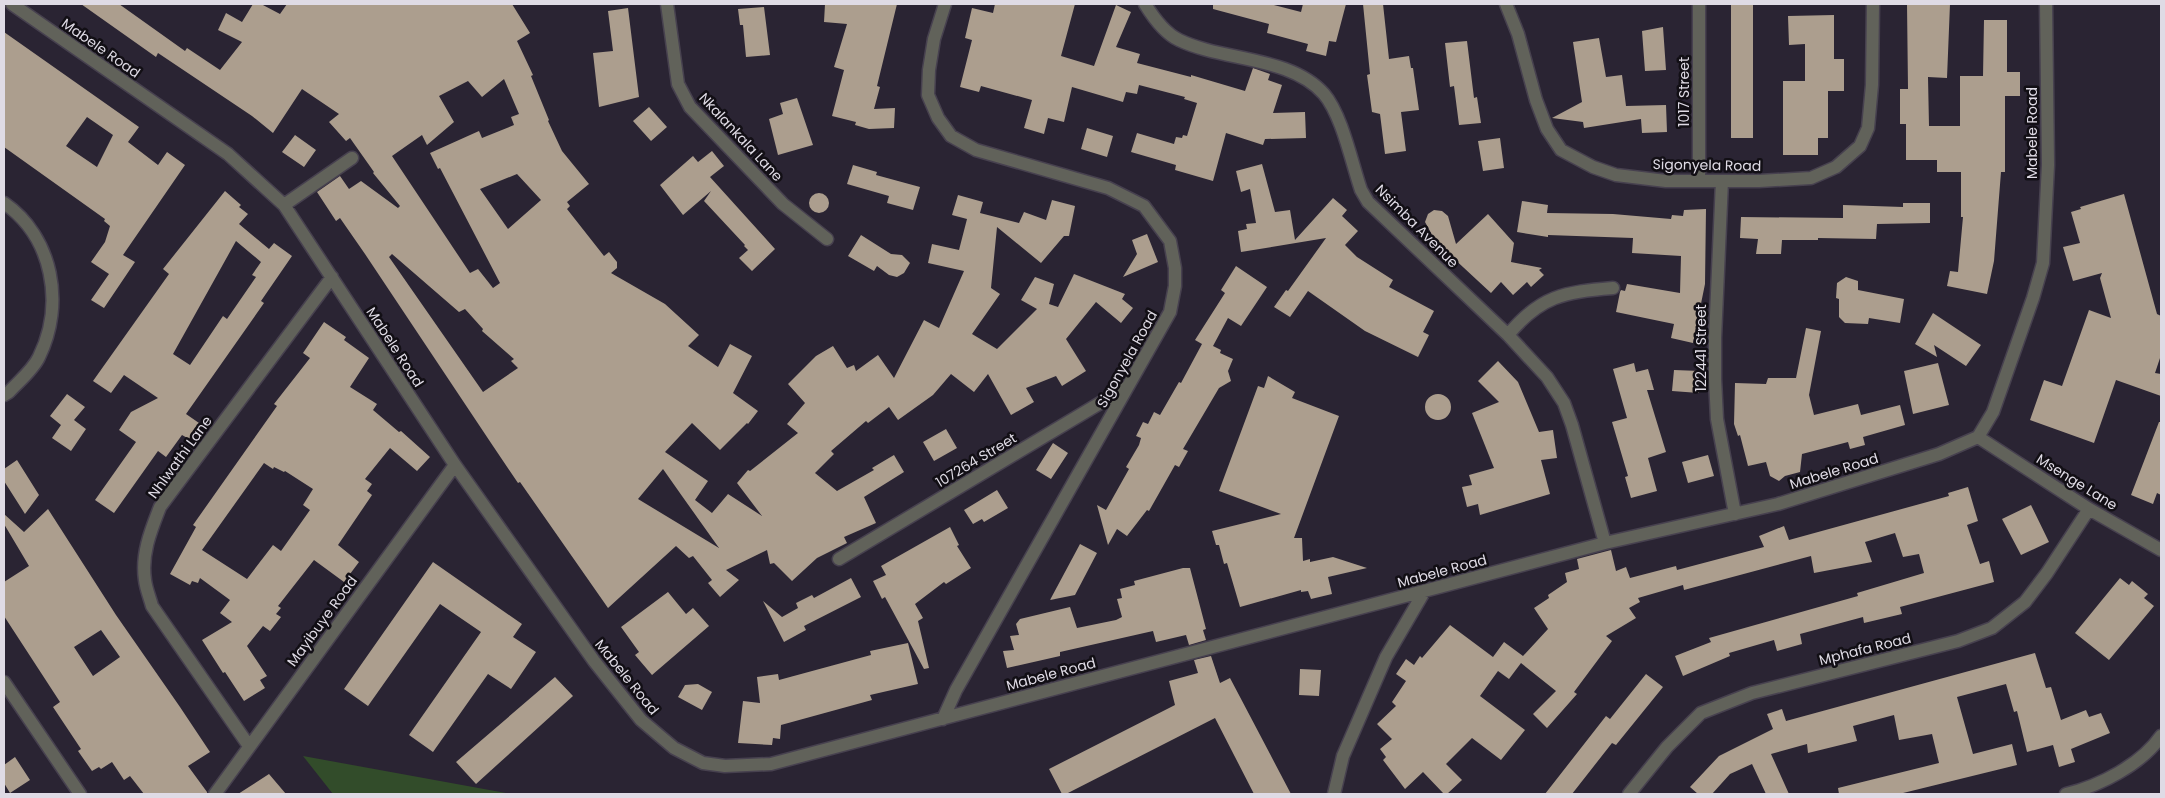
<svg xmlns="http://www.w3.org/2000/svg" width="2165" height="798" viewBox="0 0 2165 798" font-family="Poppins,sans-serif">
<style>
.green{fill:#324c2a}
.building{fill:#ac9e8e;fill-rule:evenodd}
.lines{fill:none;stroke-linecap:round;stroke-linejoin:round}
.minor-casing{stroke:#47414f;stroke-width:15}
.minor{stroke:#61625a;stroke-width:12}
.labels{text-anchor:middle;stroke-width:5;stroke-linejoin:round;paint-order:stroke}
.street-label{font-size:14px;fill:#dfdbe5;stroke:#120f15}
</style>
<rect width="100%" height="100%" fill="#2a2433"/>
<!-- green -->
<path class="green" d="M303 756 511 794H333Z"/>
<!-- building -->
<path class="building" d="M81 4H119L185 51 187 48 220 70 242 42 218 30 226 13 242 22 253 4H261L280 14 287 4H512L530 33 517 41 533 75 531 76 549 120 548 121 562 151 589 184 567 202 570 206 567 209 604 256 609 252 617 262V268L611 273 665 304 699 335 688 346 718 367 730 344 752 356 733 393 758 411 748 424 747 423 720 450 692 423 665 452 708 481 695 500 712 513 728 494 762 516 737 483 748 470 750 471 798 433 787 424 805 403 788 384 816 356 833 346 847 368 854 365 856 371 878 355 894 378 924 320 939 328 964 271 928 263 932 244 959 250 967 219 952 215 958 195 983 202 980 213 1019 223 1024 212 1046 220 1052 200 1075 206 1069 236H1064L1041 263 997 227 991 288 1000 294 972 334 997 349 1037 309 1021 300 1035 277 1054 284 1049 304 1058 307 1074 274 1125 294 1122 299 1133 308 1121 323 1096 302 1066 339 1086 371 1062 386 1056 376 1026 388 1034 402 1011 415 988 374 974 392 951 374 933 395 898 420 889 407 868 423 866 421 831 451 834 454 815 473 837 491 874 470 872 468 894 455 904 472 864 497 876 523 844 537 847 543 817 558 792 581 774 563 770 564 767 550 726 570 739 580 720 597 708 583 712 580 693 556 689 558 676 546 608 608 520 482 518 483 493 446 365 254 340 218 336 221 317 192 340 176 349 189 361 181 398 208 400 206 373 173 374 172 350 138 346 141 329 122 339 114 302 89 273 133 252 116 158 53 156 57ZM504 79 519 114 511 117 514 125 482 138 479 131 430 153 438 169 440 168 500 283 493 288 478 269 470 273 392 156 422 135 427 145 454 122 439 96 468 81 482 97ZM517 174 541 200 508 229 480 189ZM392 254 459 312 465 309 483 329 482 331 514 359 511 361 518 368 483 392 389 257ZM663 469 682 496 719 548 638 499Z
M825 4H897L877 86 880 87 874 109 895 108 894 128 869 129 855 125 856 122 832 116 844 70 834 67 847 24 824 22Z
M995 4H1075L1061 56 1094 66 1116 5 1131 12 1116 47 1140 54 1137 63 1191 77V75L1245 91 1253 68 1270 74 1268 80 1282 85 1273 113 1305 112 1306 138 1265 139 1263 145 1226 133 1213 181 1175 170 1176 165 1131 152 1137 133 1174 144 1176 137 1182 138 1183 135 1187 136 1197 103 1184 99 1185 97 1139 85 1137 94 1126 92 1123 102 1072 87 1064 122 1048 118 1044 134 1024 128 1032 100 981 86 979 92 960 87 972 40 965 38 972 8 993 13Z
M1213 4H1270L1301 12 1303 4H1346L1336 42 1329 41 1326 56 1306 51 1308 44 1267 33 1269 24 1213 9Z
M1363 4H1383L1389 59 1409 56 1411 68H1413L1419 110 1401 112 1406 151 1385 154 1380 114 1372 112 1367 75 1370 74Z
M1731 4H1753V138H1731Z
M1907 4H1950L1947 78 1928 77 1929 126H1960V76H1983L1984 20H2007V72H2020V96H2005V172H2001L1994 261 1987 294 1947 286 1950 271 1958 272 1963 217H1961V172H1937V160H1906V124H1900V89H1908Z
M764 7 770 55 746 57 743 25H740L738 9Z
M628 8 639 97 599 107 593 53 613 51 608 11Z
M1834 15V59H1844V91H1828V138H1818V155H1783V81H1805V44L1789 45 1788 16Z
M1663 27 1666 70 1645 71 1642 31Z
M4 32 139 127 128 142 158 165 167 152 185 165 123 255 135 262 104 308 91 300 109 274 91 262 105 242 110 226 104 221 105 219 4 147ZM87 117 113 135 97 167 66 146Z
M1599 38 1606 77 1622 75 1626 106 1666 105 1667 132 1642 133 1641 119 1584 128 1583 122 1552 118 1582 102 1573 42Z
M1467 41 1474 98 1477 97 1481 123 1459 125 1454 86 1450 87 1445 43Z
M797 98 813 145 778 155 769 119 783 114 780 103Z
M649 107 667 127 651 141 633 121Z
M1087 128 1113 136 1107 157 1081 149Z
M295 135 316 150 304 167 282 152Z
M1500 138 1504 168 1483 171 1478 141Z
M712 151 724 166 710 177 775 249 752 271 739 258 748 250 744 246 745 245 704 201 711 191 683 215 660 185 693 156 698 162Z
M1262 164 1275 212 1290 210 1295 240 1333 198 1347 210 1342 216 1358 231 1345 245 1357 257 1393 280 1389 287 1434 311 1423 332 1429 335 1418 357 1365 331 1308 291 1290 317 1274 307 1286 290 1288 291 1326 238 1241 252 1238 231 1247 229 1246 224 1256 223 1250 189 1241 192 1236 171Z
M853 165 877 172 876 175 920 187 913 210 887 203 889 196 847 184Z
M225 191 241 205 239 207 248 214 239 224 269 249 274 243 292 256 261 301 264 303 186 414 199 423 189 439 182 435 166 457 158 451 114 513 95 500 136 442 119 430 131 412 158 398 124 375 111 393 93 381 169 274 163 269ZM236 241 261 262 252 275 256 277 227 319 223 316 190 365 173 354Z
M809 203a10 10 0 1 1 20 0a10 10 0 1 1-20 0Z
M2124 194 2157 314 2161 316V355L2155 373 2161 374V396L2116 380 2094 443 2030 420 2044 380 2062 386 2089 310 2111 318 2100 278 2102 273 2073 281 2063 247 2080 243 2071 212 2081 209 2080 207Z
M1522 201 1548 205 1547 213 1613 214 1671 219 1672 215 1683 216 1684 210 1706 209 1705 284 1693 343 1671 338 1674 324 1616 312 1620 292 1621 290 1625 291 1627 284 1680 293 1681 256 1632 253 1633 238 1548 235V237L1517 232Z
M1903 203H1930V223L1877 224 1876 239 1818 238V240H1782L1781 254H1756L1758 239 1740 238 1741 217 1843 218V205L1903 207Z
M1434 210 1442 211 1448 216 1456 244 1488 214 1514 243 1511 262 1542 268 1539 270 1544 275 1531 287 1527 282 1513 295 1501 282 1491 293 1436 242 1425 222 1428 214Z
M1147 234 1158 262 1123 277 1137 254 1132 240Z
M861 235 891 254 902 255 910 263 904 273 897 277 889 275 877 266 874 271 848 256Z
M1236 266 1267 287 1241 326 1228 318 1213 346 1221 350 1220 353 1233 359 1228 371 1231 381 1219 388 1183 449 1188 451 1179 467 1175 465 1149 511 1147 510 1127 536 1117 529 1108 545 1097 505 1106 510 1129 469 1126 467 1139 445 1141 438 1136 436 1143 422 1148 424 1154 412 1160 415 1179 382 1181 383 1202 344 1195 340 1225 293 1221 290Z
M1846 277 1858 281V290L1904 299 1900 323 1869 318 1868 324 1845 323 1839 317V299L1836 298 1837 283Z
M1933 313 1981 345 1966 366 1934 345 1937 357 1915 344Z
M324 322 346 337 344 340 369 358 350 387 377 404 373 410 399 432 401 431 430 457 417 471 390 448 365 479 372 484 367 491 372 495 338 545 359 562 344 582 314 560 278 606 281 608 276 614 281 617 270 631 263 626 247 646 267 676 260 680 265 688 244 701 225 672 223 673 202 640 232 622 220 613 230 600 200 578 198 583 192 581 190 585 170 574 196 527 193 525 277 406 274 404 310 358 303 353ZM264 463 273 469 274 467 284 472 285 471 313 489 303 505 310 510 281 551 273 545 247 579 202 550Z
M1806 328 1821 331 1809 395 1814 415 1858 404 1861 415 1900 405 1905 425 1863 437 1865 445 1850 449 1848 442 1802 454 1800 472 1785 476 1779 481 1770 476 1766 462 1748 466 1740 435 1738 436 1734 424 1735 383 1766 384 1768 378H1796Z
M1498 361 1518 382 1539 432 1553 430 1557 458 1541 460 1550 494 1480 515 1478 504 1467 507 1462 487 1472 485 1469 475 1494 468 1472 413 1499 402 1478 381Z
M1634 363 1636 372 1648 369 1654 390H1647L1666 452 1648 458 1657 491 1631 498 1625 477 1628 476 1612 422 1627 418 1613 369Z
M1938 363 1949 405 1913 414 1904 371Z
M1674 370 1700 371 1699 393 1672 391Z
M1268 376 1295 392 1292 398 1339 416 1294 538H1302L1303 561 1310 559V562L1333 557 1367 568 1328 577 1332 594 1311 599 1308 591 1301 592V590L1240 607 1227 563 1224 564 1219 545H1216L1212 531 1281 514 1219 491 1258 386 1264 388Z
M67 394 85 407 74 420 86 429 71 451 52 438 61 425 50 416Z
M1425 407a13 13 0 1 1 26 0a13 13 0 1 1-26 0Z
M2159 422H2161V495L2157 493 2153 504 2131 495Z
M946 429 957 448 934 461 923 442Z
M1053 443 1068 453 1051 479 1036 470Z
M1708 455 1714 476 1688 483 1682 462Z
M17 460 39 495 25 514 4 481V469Z
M1968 487 1978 521 1967 525 1980 564 1989 561 1994 582 1900 607 1902 614 1864 623 1863 617 1800 634 1802 644 1777 651 1774 640 1729 653 1730 656 1683 676 1675 656 1711 642 1709 638 1858 596 1857 593 1924 573 1919 554 1903 557 1895 533 1865 542 1872 562 1814 573 1811 556 1684 590 1683 585 1638 598 1640 602 1629 608 1636 618 1606 636 1612 641 1574 692 1577 694 1547 728 1533 714 1556 691 1521 663 1509 679 1498 671 1480 696 1525 730 1501 760 1472 738 1446 764 1462 780 1447 794H1444L1423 772 1405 789 1383 760 1386 757 1380 749 1392 739 1377 724 1396 706 1392 702 1406 681 1396 674 1406 659 1414 665 1420 656 1422 658 1450 625 1493 657 1504 642 1523 656 1548 629 1534 608 1549 598 1548 595 1567 582 1565 573 1579 569 1577 559 1611 550 1616 571 1626 567 1630 578 1676 566 1677 570 1764 547 1759 536 1784 526 1789 540 1949 496 1948 493Z
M997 490 1008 508 984 522 982 519 973 524 964 510Z
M2031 505 2049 542 2021 555 2002 519Z
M48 509 116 615 180 707 210 752 188 766 207 792V794H144L130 776 124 780 112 762 101 769 99 767 92 771 78 751 81 749 53 707 60 702 4 616V582L29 566 4 524V514L24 532ZM101 630 120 657 93 676 74 647Z
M950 527 959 545 957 546 971 568 946 584 944 582 915 604 923 618 918 621 929 668 924 669 885 597 882 599 873 581 886 575 881 566Z
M1080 544 1097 553 1075 595 1050 600Z
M433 562 522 624 513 637 536 652 511 689 488 674 433 752 409 735 481 632 440 604 368 706 344 689Z
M1183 568H1190L1206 629 1203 630 1206 640 1189 645 1186 635 1156 642 1153 631 1060 652V656L1007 668 1003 651 1014 650 1010 636 1019 635 1016 624 1020 619 1070 607 1077 628 1116 620 1122 617 1117 599 1122 598 1120 589 1135 585 1134 581Z
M851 578 861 597 804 626 806 630 784 642 763 601 782 617 798 608 796 603 812 595 814 598Z
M2120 578 2129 585 2132 581 2148 594 2144 598 2154 606 2109 660 2075 633Z
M668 592 686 614 693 608 709 626 652 675 635 655 639 652 621 627Z
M908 643 918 684 870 695 872 700 781 725 780 739 773 738 772 745 738 743 743 701 760 703 757 677 778 674 779 680 871 655 870 651Z
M2035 653 2046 688 2051 687 2061 720 2086 710 2089 717 2101 713 2110 733 2071 749 2075 762 2059 767 2053 745 2027 752 2017 711 2014 712 2006 684 1957 697 1973 754 2012 744 2017 765 1899 794H1839L1838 788 1939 763 1932 734 1899 740 1894 715 1853 726 1857 741 1808 753 1807 744 1771 754 1789 794H1766L1752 764 1730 774 1712 794H1698L1690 787 1719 756 1773 729 1767 714 1782 709 1786 721Z
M1211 656 1220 683 1230 678 1291 794H1254L1215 718 1066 794H1062L1049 769 1175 705 1169 681 1198 673 1194 660Z
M1300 669 1321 670 1319 696 1299 695Z
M1646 674 1663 687 1616 745 1612 743 1572 794H1545L1606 716 1610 719Z
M555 677 573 696 476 784 456 762Z
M698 684 712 692 702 710 678 697 685 685Z
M15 757 30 780 10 793 4 783V765Z
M269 774 286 794H238Z"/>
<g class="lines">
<defs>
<path id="minor" d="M12 4 228 154 284 205 455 465 594 661 641 720 674 748 703 763 725 766 771 764 1605 543 1778 504 1939 454 1978 437 1993 412 2033 298 2043 263 2048 165 2046 4
M667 4 678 84 690 107 783 204 827 239
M1145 4C1153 17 1164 33 1179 40 1222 61 1291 56 1324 94 1342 115 1352 164 1361 190L1368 202 1508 335 1547 377 1564 403 1572 425 1605 543
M1506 4 1518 34 1536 100 1547 129 1561 150 1593 167 1616 175 1666 181H1759L1811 178 1836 167 1860 146 1868 128 1872 85 1873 4
M1699 181V4
M1722 181 1715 338V379L1717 419 1735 514
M4 203C53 237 65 304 39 357 33 370 19 381 9 392L4 395
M284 205 352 158
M1508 335C1540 296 1564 292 1613 288
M1978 437 2089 509 2161 550
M839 559 1127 387
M4 682 80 794
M943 719 956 690 1170 312 1175 286V268L1170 241 1144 206 1108 188 976 150 951 136 938 118 928 95 929 70 934 39 945 4
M249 746 152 606C150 598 146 589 145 580 141 554 151 530 160 507L332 277
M215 794 455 465
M1334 794 1343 756 1386 657 1424 592
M1629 794 1667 747 1701 713 1752 693 1958 641 1992 628 2025 602 2047 573 2089 509
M2066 794C2099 786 2141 765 2161 736"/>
</defs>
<!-- minor casing -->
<use href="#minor" class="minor-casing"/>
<!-- minor -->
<use href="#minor" class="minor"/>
</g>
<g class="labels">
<!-- street labels -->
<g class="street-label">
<text transform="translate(101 48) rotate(35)" y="5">Mabele Road</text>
<text transform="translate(1684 92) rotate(-90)" y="5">1017 Street</text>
<text transform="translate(2032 133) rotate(-90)" y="5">Mabele Road</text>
<text transform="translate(741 137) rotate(47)" y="5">Nkalankala Lane</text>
<text transform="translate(1707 165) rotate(1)" y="5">Sigonyela Road</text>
<text transform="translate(1417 226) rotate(45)" y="5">Nsimba Avenue</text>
<text transform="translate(395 347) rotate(57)" y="5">Mabele Road</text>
<text transform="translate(1701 348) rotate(-90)" y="5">122441 Street</text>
<text transform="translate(1127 359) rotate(-61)" y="5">Sigonyela Road</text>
<text transform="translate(180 457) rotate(-54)" y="5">Nhlwathi Lane</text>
<text transform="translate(976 460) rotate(-31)" y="5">107264 Street</text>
<text transform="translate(1834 471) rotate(-17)" y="5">Mabele Road</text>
<text transform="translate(2077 482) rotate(32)" y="5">Msenge Lane</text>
<text transform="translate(1442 571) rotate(-15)" y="5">Mabele Road</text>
<text transform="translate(322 621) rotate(-54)" y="5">Mayibuye Road</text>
<text transform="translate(1865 649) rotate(-14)" y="5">Mphafa Road</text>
<text transform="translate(1051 674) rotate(-15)" y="5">Mabele Road</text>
<text transform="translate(627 677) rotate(51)" y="5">Mabele Road</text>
</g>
</g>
<!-- border -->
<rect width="2165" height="798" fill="none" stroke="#dfdbe5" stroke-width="10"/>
</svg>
